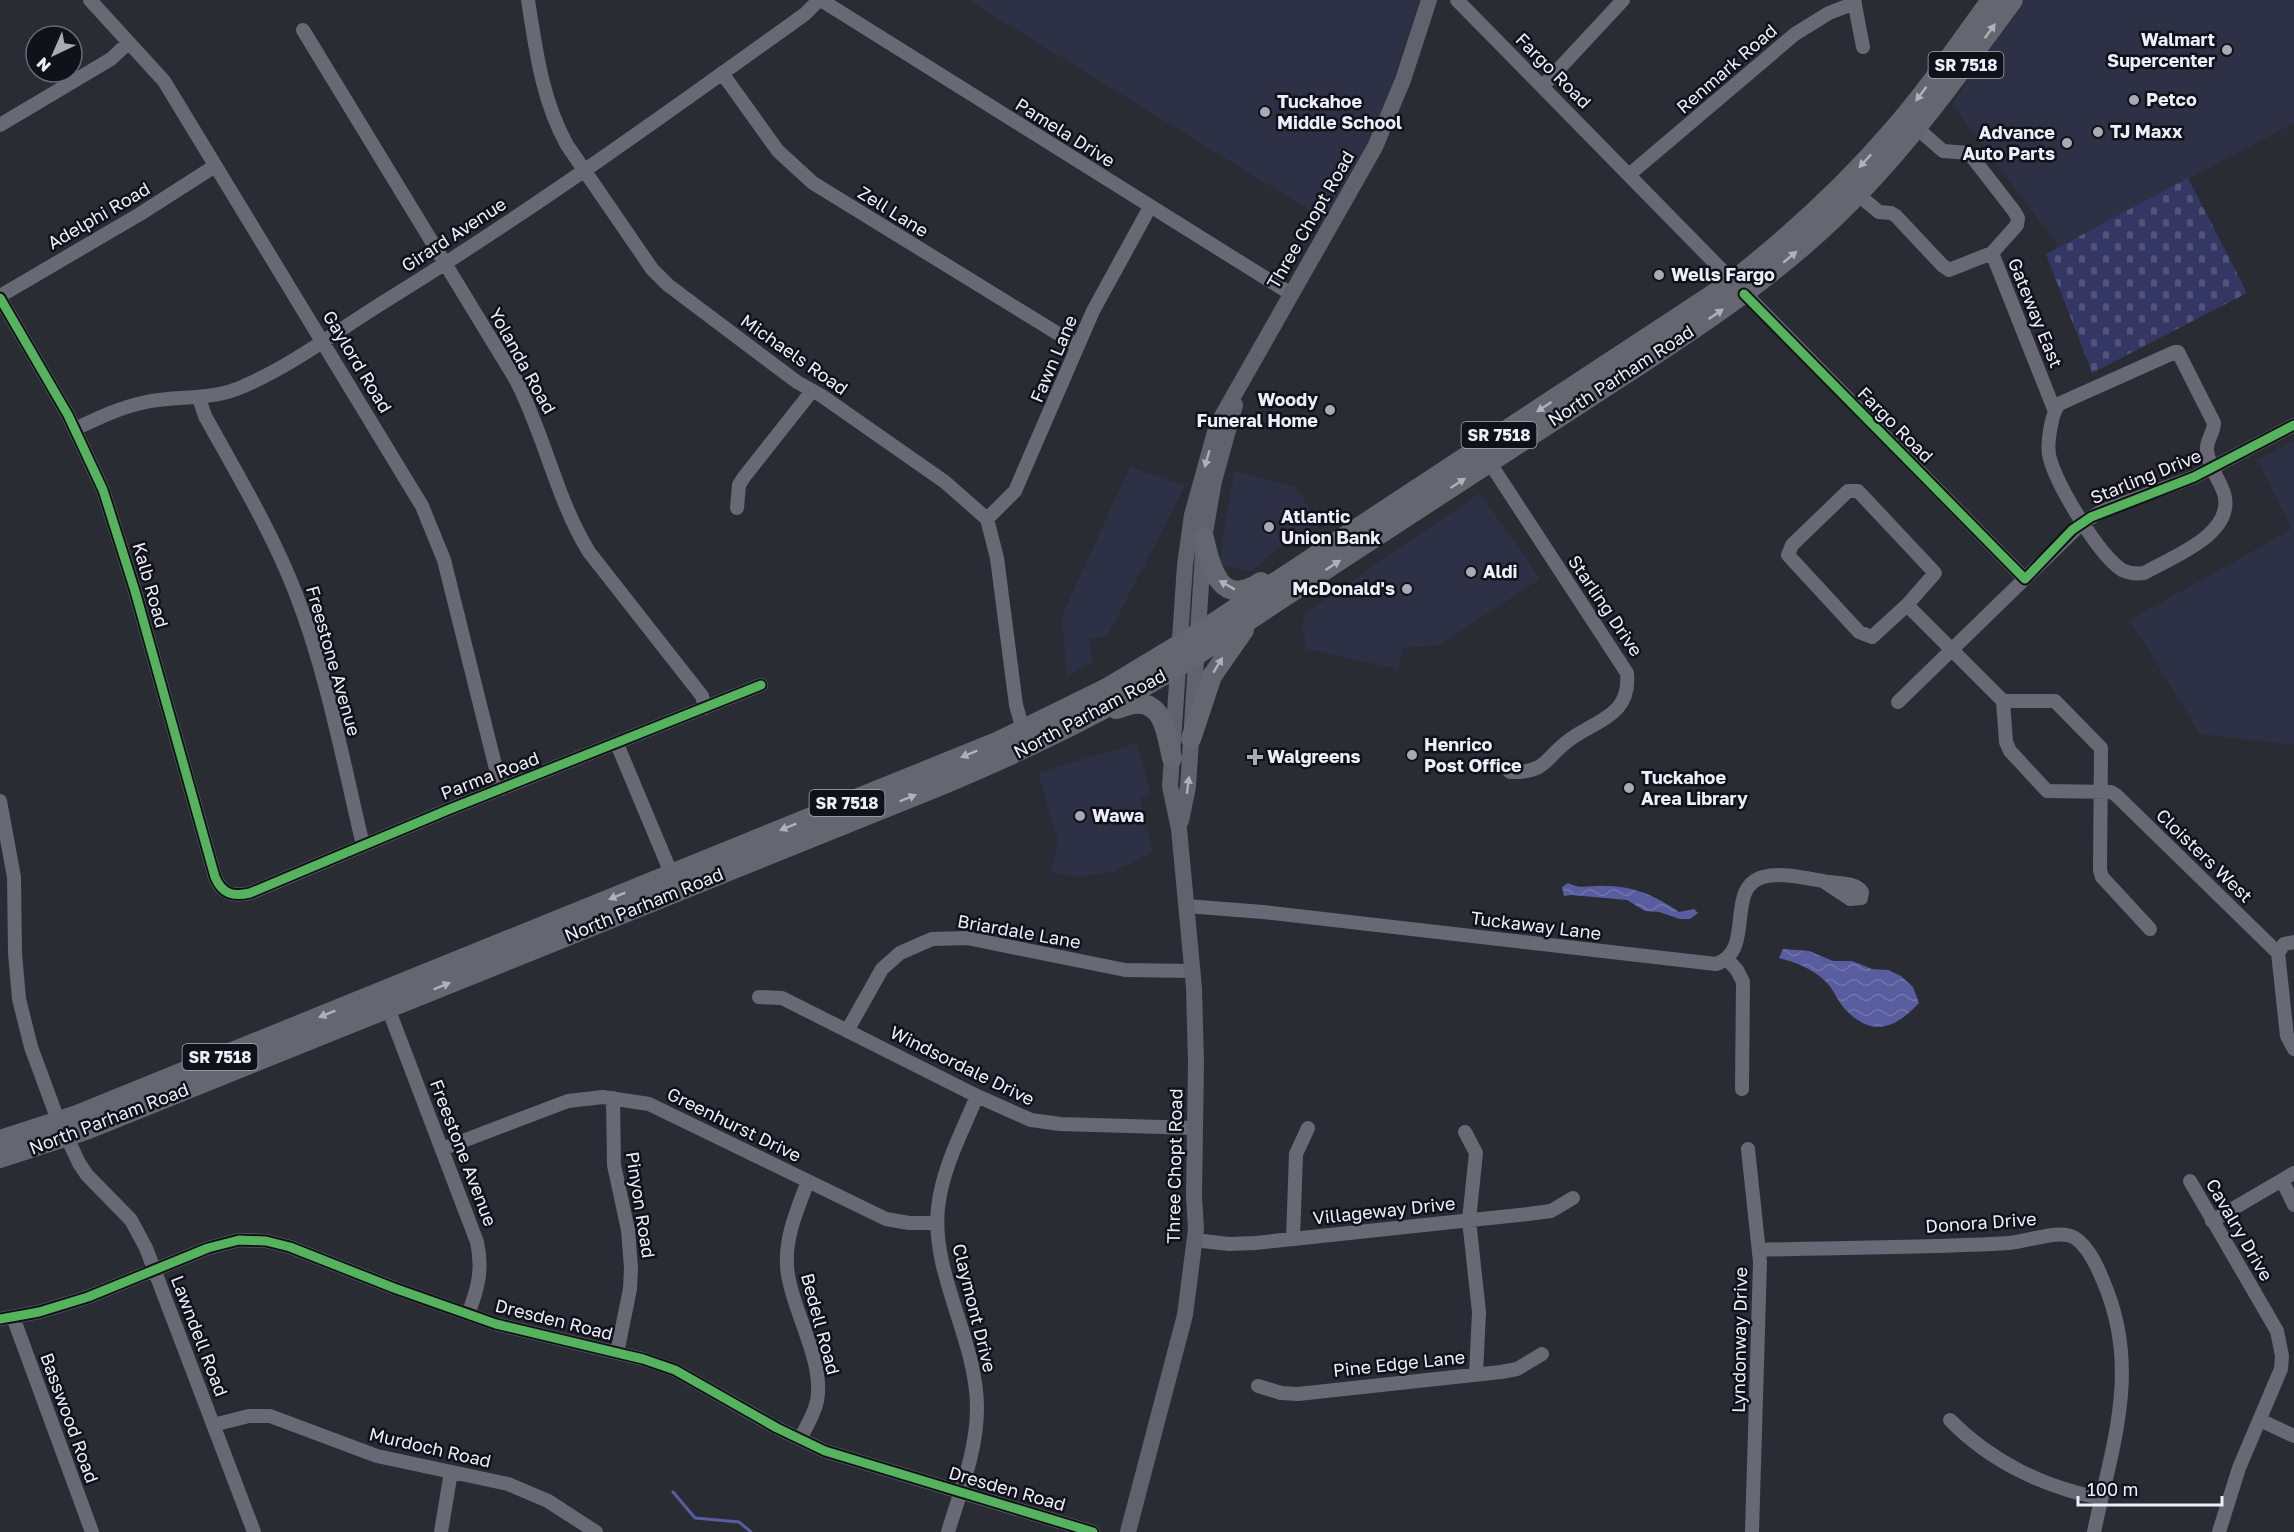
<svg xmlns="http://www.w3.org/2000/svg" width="2294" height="1532" viewBox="0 0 2294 1532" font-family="'Golos Text',sans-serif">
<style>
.built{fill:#2e3045}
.cemetery{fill:url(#cemetery-stones)}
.water{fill:url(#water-waves)}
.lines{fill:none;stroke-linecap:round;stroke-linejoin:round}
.stream{stroke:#585d9f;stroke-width:3}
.minor{stroke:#686974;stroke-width:14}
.major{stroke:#60626e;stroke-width:16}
.highway{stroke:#646670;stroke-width:20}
.cycleway-casing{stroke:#111219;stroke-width:13}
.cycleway{stroke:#56b35d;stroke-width:9}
.oneway{fill:#afb1bb}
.oneway2{fill:#adafba}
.poi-dot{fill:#a8aab4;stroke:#111219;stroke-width:2}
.labels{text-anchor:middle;stroke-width:5;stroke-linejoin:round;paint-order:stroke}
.shield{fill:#111219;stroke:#aaacb6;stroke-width:1.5}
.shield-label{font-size:16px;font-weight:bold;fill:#eceef9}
.poi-label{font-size:18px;font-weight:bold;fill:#eceef9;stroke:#111219;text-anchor:start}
.street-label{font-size:18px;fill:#eceef9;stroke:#111219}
</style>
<defs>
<pattern id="cemetery-stones" width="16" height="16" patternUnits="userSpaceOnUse" patternTransform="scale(1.5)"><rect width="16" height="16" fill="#343663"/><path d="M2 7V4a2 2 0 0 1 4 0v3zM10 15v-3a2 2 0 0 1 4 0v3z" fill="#52537a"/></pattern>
<pattern id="water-waves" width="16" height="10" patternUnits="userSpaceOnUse" patternTransform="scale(1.5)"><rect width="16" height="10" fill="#585d9f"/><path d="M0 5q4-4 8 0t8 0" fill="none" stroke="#7075ad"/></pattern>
</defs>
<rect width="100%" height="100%" fill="#2a2c34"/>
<!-- built -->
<path class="built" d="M968 0H1419L1393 82 1369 142 1324 219Z
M2025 0H2294V123L2059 247 1952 104Z
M2294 441V745L2200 734 2130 620 2290 530 2288 521 2257 460Z
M1130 467 1185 486 1107 637 1090 638 1092 662 1067 677 1062 616Z
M1235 471 1297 488 1320 526 1275 550 1252 571 1220 565 1225 523Z
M1480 493 1540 579 1440 645 1404 647 1398 669 1307 649 1302 623 1307 612Z
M1137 743 1151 795 1140 798 1153 852 1112 872 1077 877 1051 872 1058 840 1038 773Z"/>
<!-- cemetery -->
<path class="cemetery" d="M2188 178 2247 293 2092 373 2046 254Z"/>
<!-- water -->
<path class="water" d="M1568 883C1581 890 1591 885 1605 886 1634 886 1656 896 1679 912L1694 909 1698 913 1690 919H1680L1659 912 1645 911 1627 900 1572 895 1564 896 1562 887Z
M1783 949 1809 951 1833 961H1852L1872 969 1888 970 1901 976 1913 987 1919 1003C1895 1029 1871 1038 1844 1008 1837 1000 1833 988 1825 981 1813 969 1795 962 1779 958Z"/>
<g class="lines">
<!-- stream -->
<path class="stream" d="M673 1492 695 1518 739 1522 751 1532"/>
<!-- minor -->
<path class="minor" d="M90 0 164 81 422 506 444 560 501 789
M528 0C536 51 542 100 567 145L652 269 668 285 797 382 822 396 945 482 987 519 997 558 1016 705 1025 737
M821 0 1291 294
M1457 0 2025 579
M1854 0 1863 47
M303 30 516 380C545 436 556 498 589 552L702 696 705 708
M722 73 778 151 813 183 1078 346
M1543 86 1623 0
M0 125 111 59 128 43
M1630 174 1795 34 1829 13 1855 3
M1857 194 1879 212 1891 213 1896 216 1942 265 1949 270 1992 253 2017 225 2018 218 2014 211 1969 153 1943 151 1910 122
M1992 253 2054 409
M0 296 140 214 215 166
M0 298 68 415 103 490 135 591 215 877C222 894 233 897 250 893L450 809 761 685
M2175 352H2178L2214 423C2214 433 2206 440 2207 450 2208 465 2219 479 2224 493 2236 534 2172 557 2144 573 2136 574 2130 574 2122 570 2098 554 2058 487 2050 459 2046 447 2051 410 2061 403Z
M199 398 205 416C237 474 272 532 296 594 327 674 343 761 363 845
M75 429C98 418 121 407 146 402 180 395 212 401 244 386 294 364 340 329 387 300 531 211 669 112 805 14L819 0
M1486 457 1627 673C1631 714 1600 719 1572 738 1545 756 1549 773 1510 772
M1848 491H1858L1935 573 1907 605 1872 637 1859 632 1788 555 1792 545Z
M737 508 739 485 744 477 812 391
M987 519 1015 491 1093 311 1150 207
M1907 605 2003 701 2006 742 2010 751 2047 791 2111 792 2116 795 2278 953
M2003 701H2055L2101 748 2100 870 2102 877 2150 929
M1898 702 2082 523 2102 511 2194 477 2294 425
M617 744 674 880
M0 801 14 877 15 953 19 999 31 1047 55 1112 79 1163 87 1175 131 1220 146 1248 254 1532
M1186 906 1263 912 1716 964C1756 951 1724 888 1763 877 1781 872 1805 878 1823 881 1835 884 1855 881 1862 892L1861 898 1850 899 1823 881
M2294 942 2284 944 2278 953 2287 1036 2294 1049
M1727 959 1737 970 1743 982 1742 1089
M759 997 782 998 977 1096 1031 1120 1060 1124 1195 1128
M388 1008 477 1242C483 1269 478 1289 468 1314
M847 1031 882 969 900 953 932 939 967 938 1125 970 1193 971
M613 1098 614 1165 628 1230 631 1268 630 1289 617 1353
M1465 1132 1476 1153 1469 1220 1479 1312 1476 1374
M442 1149 568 1101 603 1097 649 1104 886 1219 909 1223H937
M1748 1149 1760 1262 1752 1532
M2282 1180 2294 1205
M2190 1181 2277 1331 2282 1356 2281 1369 2239 1468 2219 1532
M2212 1221 2294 1173
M1293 1239 1296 1154 1308 1128
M1194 1240 1229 1244 1255 1243 1528 1214 1551 1211 1573 1198
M1759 1250C1842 1247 1926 1248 2009 1243 2027 1242 2060 1228 2075 1238 2089 1247 2098 1268 2104 1283 2141 1370 2112 1446 2094 1532
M13 1317 92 1532
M0 1319 39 1312 88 1297 208 1248 239 1240 266 1241 290 1247 394 1288 496 1324 643 1359 675 1370 777 1428 825 1451 1093 1532
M1258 1386 1281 1393 1298 1394 1501 1372 1517 1369 1542 1354
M1950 1420C1990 1461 2045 1488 2101 1498
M2260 1420 2294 1436
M213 1425 249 1416H270L377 1456 508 1484 548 1501 596 1532
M800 1439C806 1427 814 1415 817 1401 825 1360 790 1308 787 1266 785 1236 798 1208 808 1181
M441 1532 451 1472
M948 1532C960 1492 977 1451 977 1408 977 1340 931 1274 938 1208 942 1169 962 1132 977 1096"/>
<!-- major -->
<path class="major" d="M1181 821 1188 787 1204 538 1214 481 1235 405
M1128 1532 1185 1315 1196 1229 1194 1196 1196 1062 1194 988 1179 829 1170 786 1185 565 1192 515 1217 425 1375 147 1403 80 1429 0"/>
<!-- highway -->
<path class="highway" d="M1204 538C1211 570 1221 608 1261 582
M1116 709C1123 708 1129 704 1135 704 1165 701 1167 738 1172 758
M1191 739 1212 676 1244 630
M0 1140 77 1115 999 741 1107 688 1198 633 1733 281C1790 236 1844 187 1892 131 1928 90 1959 44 1991 0
M0 1158 86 1130 937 787C1030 748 1111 709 1197 655 1323 570 1451 488 1578 405 1666 347 1755 293 1831 221 1901 155 1956 78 2013 0"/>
<defs>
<path id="cycleway" d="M1744 294 2025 579 2072 530 2091 517 2194 477 2294 425
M0 298 68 415 103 490 135 591 215 877C222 894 233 897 250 893L450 809 761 685
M0 1319 39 1312 88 1297 208 1248 239 1240 266 1241 290 1247 394 1288 496 1324 643 1359 675 1370 777 1428 825 1451 1093 1532"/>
</defs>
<!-- cycleway casing -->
<use href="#cycleway" class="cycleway-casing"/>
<!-- cycleway -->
<use href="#cycleway" class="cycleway"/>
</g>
<!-- one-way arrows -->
<defs><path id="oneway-solid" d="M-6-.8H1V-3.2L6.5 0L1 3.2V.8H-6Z" transform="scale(1.5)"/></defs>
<g class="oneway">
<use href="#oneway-solid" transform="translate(1990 31) rotate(-54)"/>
<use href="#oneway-solid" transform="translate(1921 94) rotate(127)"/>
<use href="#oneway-solid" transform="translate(1865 161) rotate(133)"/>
<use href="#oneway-solid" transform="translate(1790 257) rotate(-40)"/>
<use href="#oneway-solid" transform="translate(1716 314) rotate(-34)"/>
<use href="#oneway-solid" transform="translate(1544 407) rotate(147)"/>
<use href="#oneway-solid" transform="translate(1458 483) rotate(-33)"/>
<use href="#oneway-solid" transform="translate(1333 565) rotate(-33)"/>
<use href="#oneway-solid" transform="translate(1227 585) rotate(-151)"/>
<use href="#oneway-solid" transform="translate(1218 665) rotate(-59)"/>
<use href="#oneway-solid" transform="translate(969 754) rotate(158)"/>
<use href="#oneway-solid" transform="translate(908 798) rotate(-22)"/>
<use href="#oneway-solid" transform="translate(788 827) rotate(158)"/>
<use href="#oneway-solid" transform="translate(617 896) rotate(158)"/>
<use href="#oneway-solid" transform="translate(442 986) rotate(-22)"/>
<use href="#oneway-solid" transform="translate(327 1014) rotate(158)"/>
</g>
<g class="oneway2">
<use href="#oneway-solid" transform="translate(1207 459) rotate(106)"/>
<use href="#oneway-solid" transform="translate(1188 785) rotate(-83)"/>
</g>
<!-- markers -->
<g class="poi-dot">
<circle cx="2227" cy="50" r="6"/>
<circle cx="2134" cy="100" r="6"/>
<circle cx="1265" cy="112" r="6"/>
<circle cx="2098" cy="132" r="6"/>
<circle cx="2067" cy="143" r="6"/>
<circle cx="1659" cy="275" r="6"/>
<circle cx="1330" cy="410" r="6"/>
<circle cx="1269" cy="527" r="6"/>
<circle cx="1471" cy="572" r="6"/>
<circle cx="1407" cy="589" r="6"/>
<circle cx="1412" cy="755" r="6"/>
<path d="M1252 748h6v6h6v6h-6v6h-6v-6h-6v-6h6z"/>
<circle cx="1629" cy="788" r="6"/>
<circle cx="1080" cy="816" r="6"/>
</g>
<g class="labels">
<!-- shield labels -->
<g class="shield">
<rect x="1928.5" y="52" width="75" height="26" rx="4.5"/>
<rect x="1461.5" y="422" width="75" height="26" rx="4.5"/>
<rect x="809.5" y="790" width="75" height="26" rx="4.5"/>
<rect x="182.5" y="1044" width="75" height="26" rx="4.5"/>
</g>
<g class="shield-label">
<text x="1966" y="71">SR 7518</text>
<text x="1499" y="441">SR 7518</text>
<text x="847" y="809">SR 7518</text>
<text x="220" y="1063">SR 7518</text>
</g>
<!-- poi labels -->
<g class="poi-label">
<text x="2215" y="46" text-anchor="end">Walmart<tspan x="2215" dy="21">Supercenter</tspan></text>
<text x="2146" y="106">Petco</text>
<text x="1277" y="108">Tuckahoe<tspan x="1277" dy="21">Middle School</tspan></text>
<text x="2110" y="138">TJ Maxx</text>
<text x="2055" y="139" text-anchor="end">Advance<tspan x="2055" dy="21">Auto Parts</tspan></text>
<text x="1671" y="281">Wells Fargo</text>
<text x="1318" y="406" text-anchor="end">Woody<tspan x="1318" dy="21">Funeral Home</tspan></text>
<text x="1281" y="523">Atlantic<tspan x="1281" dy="21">Union Bank</tspan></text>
<text x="1483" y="578">Aldi</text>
<text x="1395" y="595" text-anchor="end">McDonald's</text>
<text x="1424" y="751">Henrico<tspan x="1424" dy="21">Post Office</tspan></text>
<text x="1267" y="763">Walgreens</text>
<text x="1641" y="784">Tuckahoe<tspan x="1641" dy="21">Area Library</tspan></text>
<text x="1092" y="822">Wawa</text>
</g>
<!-- street labels -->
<g class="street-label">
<text transform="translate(1727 69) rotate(-41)" y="6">Renmark Road</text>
<text transform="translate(1553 71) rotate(45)" y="6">Fargo Road</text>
<text transform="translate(1065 133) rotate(32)" y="6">Pamela Drive</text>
<text transform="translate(893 212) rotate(32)" y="6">Zell Lane</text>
<text transform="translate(99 216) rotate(-30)" y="6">Adelphi Road</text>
<text transform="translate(1311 220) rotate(-60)" y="6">Three Chopt Road</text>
<text transform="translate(454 235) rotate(-33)" y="6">Girard Avenue</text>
<text transform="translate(2035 313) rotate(68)" y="6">Gateway East</text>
<text transform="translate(794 355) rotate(35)" y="6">Michaels Road</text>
<text transform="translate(1054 359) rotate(-67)" y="6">Fawn Lane</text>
<text transform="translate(522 361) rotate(61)" y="6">Yolanda Road</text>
<text transform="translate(357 362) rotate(59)" y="6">Gaylord Road</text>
<text transform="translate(1621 376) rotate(-33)" y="6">North Parham Road</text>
<text transform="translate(1895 425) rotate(45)" y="6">Fargo Road</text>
<text transform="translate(2146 477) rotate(-22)" y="6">Starling Drive</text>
<text transform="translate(150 585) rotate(74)" y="6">Kalb Road</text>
<text transform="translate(1605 606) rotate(56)" y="6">Starling Drive</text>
<text transform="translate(333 661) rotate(74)" y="6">Freestone Avenue</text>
<text transform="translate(1090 714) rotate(-28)" y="6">North Parham Road</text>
<text transform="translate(490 776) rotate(-21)" y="6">Parma Road</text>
<text transform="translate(2204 856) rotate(44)" y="6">Cloisters West</text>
<text transform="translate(644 905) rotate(-22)" y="6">North Parham Road</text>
<text transform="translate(1536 926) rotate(7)" y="6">Tuckaway Lane</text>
<text transform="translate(1019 932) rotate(10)" y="6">Briardale Lane</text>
<text transform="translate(962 1066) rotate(26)" y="6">Windsordale Drive</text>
<text transform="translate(109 1119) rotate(-21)" y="6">North Parham Road</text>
<text transform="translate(734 1125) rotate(26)" y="6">Greenhurst Drive</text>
<text transform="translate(463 1153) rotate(69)" y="6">Freestone Avenue</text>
<text transform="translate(1175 1166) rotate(-89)" y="6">Three Chopt Road</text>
<text transform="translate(640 1205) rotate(81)" y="6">Pinyon Road</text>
<text transform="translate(1384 1211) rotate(-6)" y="6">Villageway Drive</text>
<text transform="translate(1981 1223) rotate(-4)" y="6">Donora Drive</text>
<text transform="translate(2239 1230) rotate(60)" y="6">Cavalry Drive</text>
<text transform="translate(974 1308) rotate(76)" y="6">Claymont Drive</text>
<text transform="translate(554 1320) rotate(14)" y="6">Dresden Road</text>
<text transform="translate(820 1324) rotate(75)" y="6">Bedell Road</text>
<text transform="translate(199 1336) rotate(69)" y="6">Lawndell Road</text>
<text transform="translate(1740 1340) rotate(-89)" y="6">Lyndonway Drive</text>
<text transform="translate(1399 1364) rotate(-6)" y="6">Pine Edge Lane</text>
<text transform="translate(69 1418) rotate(70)" y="6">Basswood Road</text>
<text transform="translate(430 1448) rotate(13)" y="6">Murdoch Road</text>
<text transform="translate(1007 1489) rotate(16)" y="6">Dresden Road</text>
</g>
</g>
<!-- north arrow -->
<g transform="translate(54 54) rotate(224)"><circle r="28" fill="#111219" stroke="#696a73" stroke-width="1.5"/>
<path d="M0-4.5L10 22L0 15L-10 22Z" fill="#a8aab4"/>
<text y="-9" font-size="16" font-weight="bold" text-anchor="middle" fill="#eceef9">N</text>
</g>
<!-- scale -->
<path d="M2078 1496v9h144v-9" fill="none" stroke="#eceef9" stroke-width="3"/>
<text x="2087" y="1496" font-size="18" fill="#eceef9" stroke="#111219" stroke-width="4.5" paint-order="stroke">100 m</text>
</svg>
